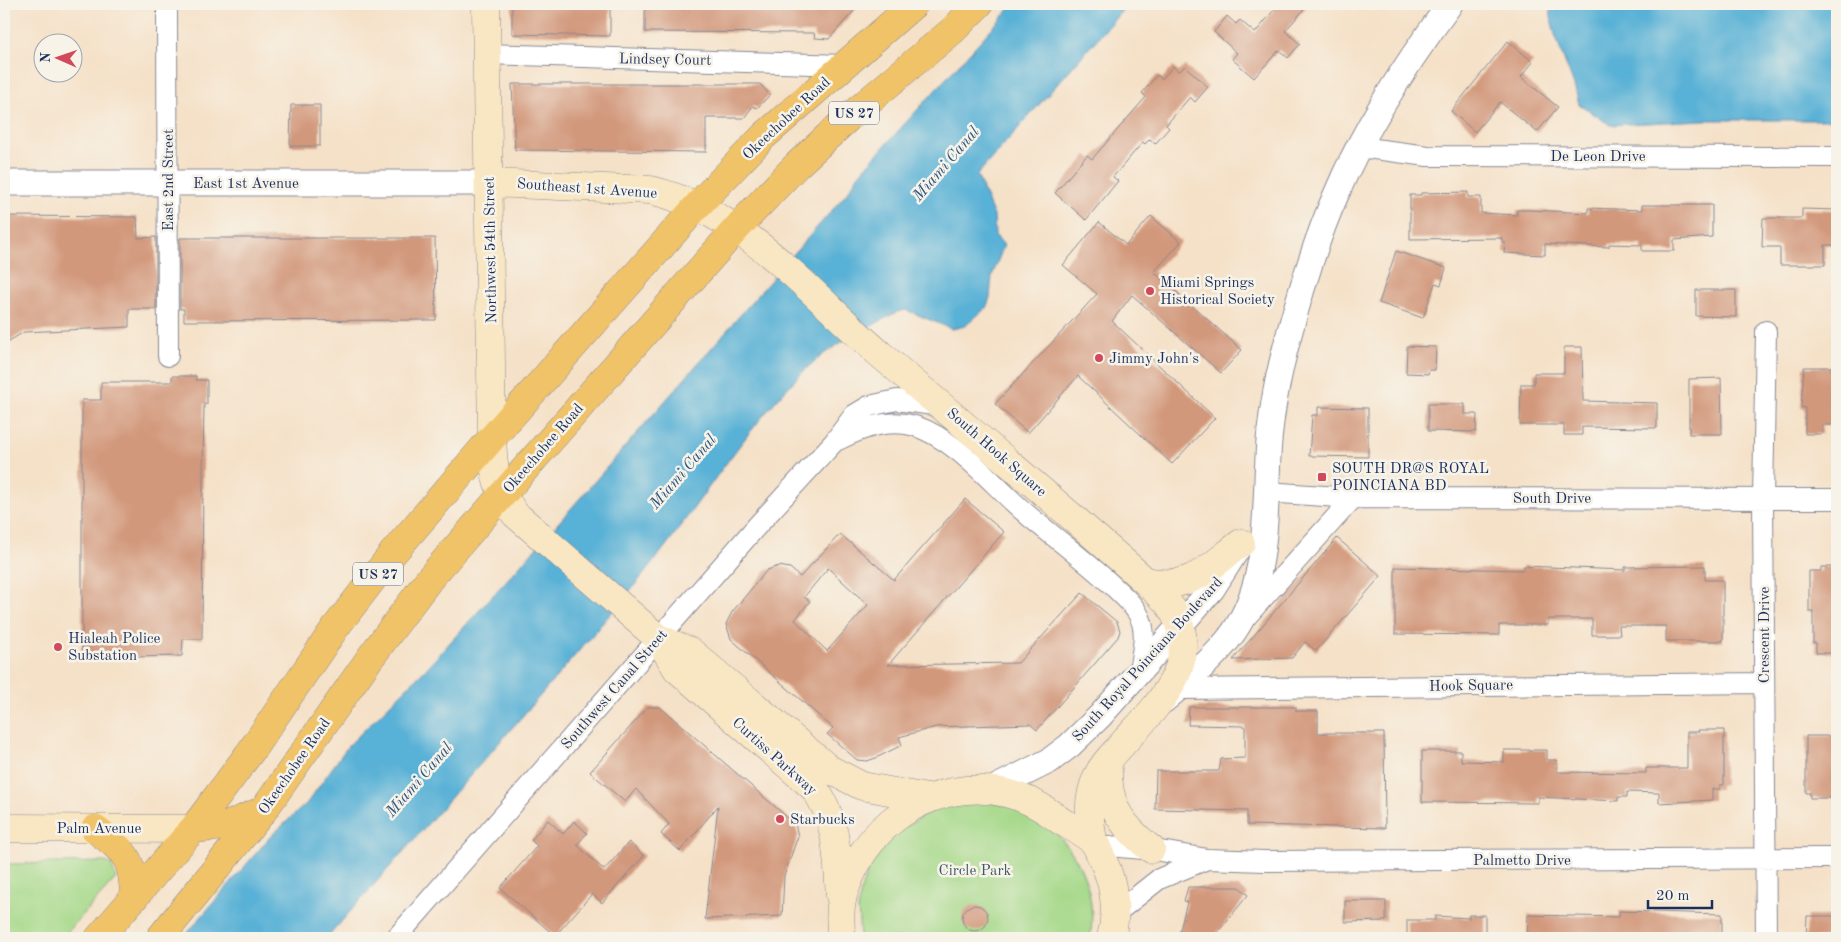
<svg xmlns="http://www.w3.org/2000/svg" width="1841" height="942" viewBox="0 0 1841 942" font-family="'Old Standard TT',serif">
<style>
.green{fill:#a4d888;stroke:#608473}
.water{fill:#59b1d6;stroke:#3a709a}
.building{fill:#d2987c;fill-rule:evenodd}
.lines{fill:none;stroke-linecap:round;stroke-linejoin:round}
.minor-casing{stroke:#888893;stroke-width:22}
.tertiary-casing{stroke:#888893;stroke-width:27}
.secondary-casing{stroke:#888893;stroke-width:29}
.trunk-casing{stroke:#888893;stroke-width:29}
.minor{stroke:#fff;stroke-width:20}
.tertiary{stroke:#fff;stroke-width:25}
.secondary{stroke:#f9e7c3;stroke-width:28}
.trunk{stroke:#f1c369;stroke-width:28}
.poi-dot{fill:#d1495b;stroke:#f7f3e8;stroke-width:2}
.labels{text-anchor:middle;stroke-width:5;stroke-linejoin:round;paint-order:stroke}
.shield{fill:#f7f3e8;stroke:#5d6a87;stroke-width:1}
.shield-label{font-size:14px;font-weight:bold;fill:#1b2f5e}
.street-label{font-size:15px;fill:#1b2f5e;stroke:#f7f3e8}
.poi-label{font-size:15px;fill:#1b2f5e;stroke:#f7f3e8;text-anchor:start}
.park-label{font-size:15px;fill:#3d5968;stroke:#f7f3e8}
.water-label{font-size:16px;font-style:italic;fill:#2e5682;stroke:#f7f3e8}
</style>
<rect width="100%" height="100%" fill="#f7f3e8"/>
<filter id="ink" filterUnits="userSpaceOnUse"><feTurbulence type="fractalNoise" baseFrequency=".02" numOctaves="2"/><feDisplacementMap in="SourceGraphic" scale="10" xChannelSelector="R" yChannelSelector="G"/><feConvolveMatrix kernelMatrix="1 2 1 2 8 2 1 2 1" color-interpolation-filters="sRGB"/></filter>
<filter id="wash" filterUnits="userSpaceOnUse"><feTurbulence type="fractalNoise" baseFrequency=".0096" numOctaves="4" result="noise"/><feDisplacementMap in="SourceGraphic" scale="20" xChannelSelector="R" yChannelSelector="G"/><feGaussianBlur stdDeviation="1.12" result="paint"/><feColorMatrix in="noise" values="0 0 0 0 0 0 0 0 0 0 0 0 0 0 0 0 0 1.4 0 .05"/><feComposite in="paint" operator="in"/></filter>
<g filter="url(#wash)">
<rect width="100%" height="100%" fill="#f5e1c8"/>
<!-- green -->
<path class="green" d="M978 801C990 803 1004 804 1016 808 1068 827 1100 884 1090 938H860L858 906 862 886 869 868 891 836 940 806Z
M105 862 111 864 116 878 62 938H4V864Z"/>
<!-- water -->
<path class="water" d="M1014 4H1128L977 175 994 216 995 235 1004 245 992 276 990 298 986 308 965 326 952 329 906 310 897 312C867 329 833 343 807 368 740 433 694 515 634 586 534 705 430 821 327 938H183L270 837 307 803 348 746 425 670 546 537 848 192 859 174Z
M1550 4H1837V120H1703L1610 125 1579 104C1572 70 1550 38 1550 4Z"/>
<g id="blocks">
<!-- building -->
<path class="building" d="M512 4H610V36L512 34Z
M645 4H860L829 39 815 38 814 33 645 32Z
M1279 4H1309L1285 31 1300 44 1288 58 1279 50 1254 78 1232 59 1237 53 1214 32 1227 16 1236 24 1240 20 1255 33Z
M1508 41 1533 62 1521 77 1558 107 1537 132 1500 102 1475 132 1451 111Z
M1173 66 1179 72 1185 66 1208 87 1195 102 1190 97 1166 125 1169 128 1155 144 1150 139 1145 144 1143 142 1113 177 1118 181 1086 220 1055 193 1087 155 1092 159 1146 97 1142 93 1157 75 1162 79Z
M512 84H760L770 95 757 108 753 106 744 118H706V152L515 150Z
M291 105H320V146H290Z
M1468 192V197H1481V213L1517 215V210H1531L1588 213V208L1642 210V205H1712V237L1674 240V251H1642V245L1609 244V247L1545 244V255L1504 253 1505 242H1502V238L1410 239V195H1421V193Z
M1802 209 1837 210V245H1825V265H1780V247H1762L1763 218H1802Z
M4 216 137 217 138 238 156 237V309H129V327L24 332 4 344Z
M1151 216 1181 242 1154 272 1242 350 1221 373 1132 295 1112 321 1215 418 1172 464 1078 376 1028 433 995 404 1097 294 1063 265 1099 222 1126 245Z
M180 238H435L436 320 184 321V309H180Z
M1396 251 1446 268 1441 285 1435 283 1423 318 1379 303Z
M1696 290H1736V317L1696 316Z
M1407 346 1436 347 1435 370H1429L1428 374 1406 373Z
M1564 347H1582L1583 401 1657 403V428L1582 427V435H1564V425H1520L1521 384H1534V373H1564Z
M1804 367H1832L1831 402H1837V425H1822V434H1805V408L1801 407Z
M172 376H196V380H207V404H204L203 471 202 639H183L182 656 82 658V400H101V382H172Z
M1721 378 1722 434H1689V379Z
M1428 404H1465V414H1477L1476 432 1428 431Z
M1318 407 1368 408V457L1309 456 1312 415H1318Z
M965 499 1004 532 888 665 1018 663 1082 593 1117 622 1120 631 1118 637 1037 730 1030 724 936 727 899 737 902 745 876 758 867 761 857 760 827 734 833 728 731 639 726 624 732 612 767 570 779 566 790 568 800 577 840 534 894 580ZM828 568 868 605 827 651 795 620 810 601 804 597Z
M1337 538 1381 576 1316 651 1305 642 1292 658 1233 660Z
M1523 566 1625 570V567L1705 566V580H1723V641H1666V626H1619L1620 635H1592V619H1548V625H1499V635L1395 634V567L1523 570Z
M1821 567H1837V644H1833V653H1816V643H1813V612H1809V571H1821Z
M648 707H660L795 824 798 836 784 876 782 916 705 919 718 806 680 851 661 834 669 824 636 789 625 802 590 772Z
M1189 707H1296V711H1318V733H1384L1385 828 1247 825V811L1155 809 1156 771H1219L1221 759 1245 758V726L1188 725Z
M1698 730H1724V785H1720V789H1712V800L1659 803V793L1627 792V797H1618V801L1538 797V803L1422 802V751H1461V761L1504 762V750H1547V760H1557V772L1646 773V768H1687V732H1699Z
M1806 736H1837V798H1810V793H1806Z
M548 820 563 834 574 821 587 833 577 845 604 870 629 842 644 856 602 903 592 894 555 936 500 888 537 846 531 840Z
M1188 887H1239L1248 895 1213 938H1178L1187 902 1184 901Z
M1345 901H1386V921L1345 922Z
M962 918a13 13 0 1 1 26 0a13 13 0 1 1-26 0Z
M1619 911 1722 914V938H1527L1528 915 1619 917Z
M1469 915H1485V938H1407V920H1435V916L1469 918Z
M1807 916H1837V938H1806Z"/>
</g>
</g>
<g filter="url(#ink)">
<use href="#blocks" fill-opacity="0" stroke="#888893" stroke-width="1"/>
<g class="lines">
<defs>
<path id="minor" d="M167 4 168 356
M487 54 844 65
M1359 147 1428 156 1837 157
M1766 331 1763 499 1766 938
M838 440C862 428 888 418 915 426 958 440 995 488 1030 517 1058 540 1087 562 1114 587 1122 595 1131 602 1137 612 1149 630 1142 651 1139 671
M1266 492 1353 498 1837 499
M1246 617 1353 498
M1178 689 1764 683
M1096 845 1155 850 1207 859 1265 861 1837 858
M1116 913 1159 879 1207 859
M396 938 756 527 834 442 854 415 869 406 897 400 941 406"/>
<path id="tertiary" d="M4 183H489
M1163 701C1186 682 1221 653 1237 627 1271 572 1264 503 1269 441 1272 406 1279 372 1288 338 1301 290 1315 242 1335 197 1364 128 1406 64 1450 4
M991 790 1049 761 1069 746 1100 716 1212 589 1238 548"/>
<path id="secondary" d="M486 4 492 438C494 473 494 485 515 514L658 638 691 652 829 769 862 786 927 798
M489 183 650 190C744 211 811 295 881 355 947 411 1013 466 1078 522 1108 549 1140 574 1168 603 1207 657 1161 702 1125 741 1115 753 1103 763 1097 777 1087 799 1089 818 1093 841
M1145 581C1191 591 1207 569 1241 543
M658 638 677 669 814 788C838 820 837 857 840 896
M1108 760C1106 802 1118 823 1151 849
M4 828 193 829
M842 938C837 905 843 888 859 859 893 801 966 772 1029 801 1041 806 1051 814 1061 821 1071 827 1084 833 1093 841 1097 845 1099 853 1102 858 1115 885 1118 910 1111 938"/>
<path id="trunk" d="M95 829C126 853 133 857 134 898
M193 829 226 826 261 811
M99 938 193 829 251 751 335 628 392 554 492 438 697 206 764 136 914 4
M160 938 263 811 370 658 430 578 502 495 736 229 797 165 848 118 952 31 979 4"/>
</defs>
<!-- minor casing -->
<use href="#minor" class="minor-casing"/>
<!-- tertiary casing -->
<use href="#tertiary" class="tertiary-casing"/>
<!-- secondary casing -->
<use href="#secondary" class="secondary-casing"/>
<!-- trunk casing -->
<use href="#trunk" class="trunk-casing"/>
<!-- minor -->
<use href="#minor" class="minor"/>
<!-- tertiary -->
<use href="#tertiary" class="tertiary"/>
<!-- secondary -->
<use href="#secondary" class="secondary"/>
<!-- trunk -->
<use href="#trunk" class="trunk"/>
</g>
</g>
<!-- markers -->
<g class="poi-dot">
<circle cx="1150" cy="291" r="5"/>
<circle cx="1099" cy="358" r="5"/>
<rect x="1317" y="472" width="10" height="10" rx="2.5"/>
<circle cx="58" cy="647" r="5"/>
<circle cx="780" cy="819" r="5"/>
</g>
<g class="labels">
<!-- shield labels -->
<g class="shield">
<rect x="829" y="101.5" width="50" height="23" rx="4"/>
<rect x="353" y="562.5" width="50" height="23" rx="4"/>
</g>
<g class="shield-label">
<text x="854" y="118">US 27</text>
<text x="378" y="579">US 27</text>
</g>
<!-- street labels -->
<g class="street-label">
<text transform="translate(665 59) rotate(1)" y="5">Lindsey Court</text>
<text transform="translate(786 118) rotate(-43)" y="5">Okeechobee Road</text>
<text x="1598" y="161">De Leon Drive</text>
<text transform="translate(168 180) rotate(-90)" y="5">East 2nd Street</text>
<text x="246" y="188">East 1st Avenue</text>
<text transform="translate(587 188) rotate(4)" y="5">Southeast 1st Avenue</text>
<text transform="translate(490 250) rotate(-91)" y="5">Northwest 54th Street</text>
<text transform="translate(543 448) rotate(-49)" y="5">Okeechobee Road</text>
<text transform="translate(997 452) rotate(41)" y="5">South Hook Square</text>
<text x="1552" y="503">South Drive</text>
<text transform="translate(1764 635) rotate(-90)" y="5">Crescent Drive</text>
<text transform="translate(1147 659) rotate(-48)" y="5">South Royal Poinciana Boulevard</text>
<text transform="translate(1471 685) rotate(-1)" y="5">Hook Square</text>
<text transform="translate(614 689) rotate(-49)" y="5">Southwest Canal Street</text>
<text transform="translate(775 756) rotate(42)" y="5">Curtiss Parkway</text>
<text transform="translate(294 766) rotate(-55)" y="5">Okeechobee Road</text>
<text x="99" y="833">Palm Avenue</text>
<text x="1522" y="865">Palmetto Drive</text>
</g>
<!-- poi labels -->
<g class="poi-label">
<text x="1160" y="287">Miami Springs<tspan x="1160" dy="17">Historical Society</tspan></text>
<text x="1109" y="363">Jimmy John's</text>
<text x="1332" y="473">SOUTH DR@S ROYAL<tspan x="1332" dy="17">POINCIANA BD</tspan></text>
<text x="68" y="643">Hialeah Police<tspan x="68" dy="17">Substation</tspan></text>
<text x="790" y="824">Starbucks</text>
</g>
<!-- park labels -->
<g class="park-label">
<text x="975" y="875">Circle Park</text>
</g>
<!-- water labels -->
<g class="water-label">
<text transform="translate(945 163) rotate(-49)" y="6">Miami Canal</text>
<text transform="translate(682 471) rotate(-49)" y="6">Miami Canal</text>
<text transform="translate(418 779) rotate(-49)" y="6">Miami Canal</text>
</g>
</g>
<!-- margin -->
<rect width="1841" height="942" fill="none" stroke="#f7f3e8" stroke-width="20"/>
<!-- north arrow -->
<g transform="translate(58 58) rotate(272)"><circle r="24" fill="#f7f3e8" stroke="#9fa5b1"/>
<path d="M0-4L9 19L0 12L-9 19Z" fill="#d1495b"/>
<text y="-8" font-size="14" font-weight="bold" text-anchor="middle" fill="#1b2f5e">N</text>
</g>
<!-- scale -->
<path d="M1648 900v8h64v-8" fill="none" stroke="#1b2f5e" stroke-width="2.5"/>
<text x="1656" y="900" font-size="15" fill="#1b2f5e" stroke="#f7f3e8" stroke-width="4" paint-order="stroke">20 m</text>
</svg>
